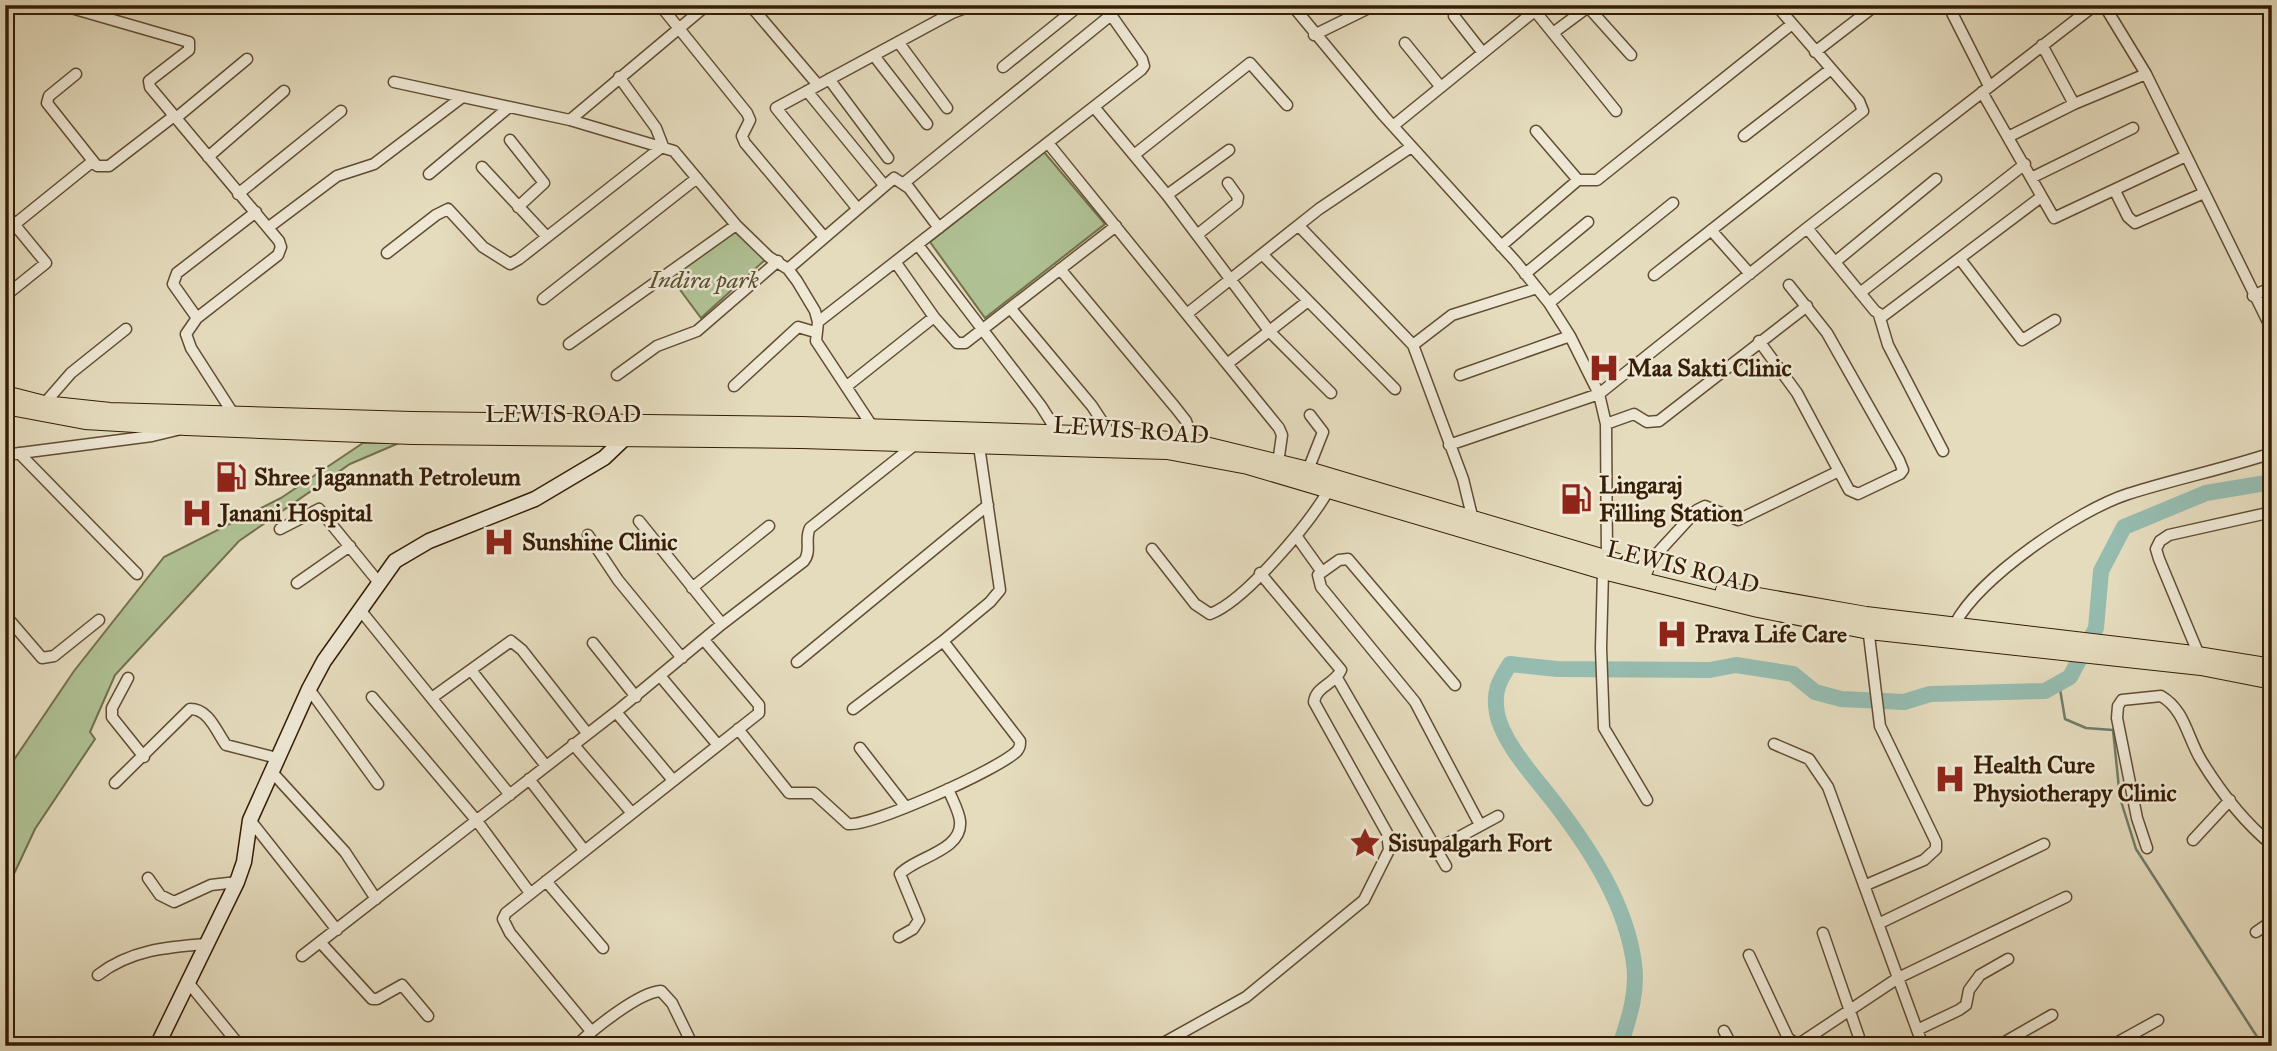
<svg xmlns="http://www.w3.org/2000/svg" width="2277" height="1051" viewBox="0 0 2277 1051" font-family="'IM FELL Great Primer',serif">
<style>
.green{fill:#b0c295;stroke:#73704c;stroke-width:2}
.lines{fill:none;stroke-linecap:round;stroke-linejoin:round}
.stream{stroke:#707c6b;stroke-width:2.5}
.river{stroke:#96bcb0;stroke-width:16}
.street-casing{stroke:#624d32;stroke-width:13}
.secondary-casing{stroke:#361d04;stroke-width:17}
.primary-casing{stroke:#361d04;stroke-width:18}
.street{stroke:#eee8d5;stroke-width:10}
.secondary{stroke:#eee8d5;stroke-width:14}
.primary{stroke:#e5dcbe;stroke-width:16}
.labels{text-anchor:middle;stroke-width:5;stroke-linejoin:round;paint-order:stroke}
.park-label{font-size:24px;font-style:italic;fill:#5b4f30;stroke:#eee8d5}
.poi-label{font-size:24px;font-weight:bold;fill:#361d04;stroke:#eee8d5;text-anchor:start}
.street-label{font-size:24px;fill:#361d04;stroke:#eee8d5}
</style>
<rect width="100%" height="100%" fill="#e5dcbe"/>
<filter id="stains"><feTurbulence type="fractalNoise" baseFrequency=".00286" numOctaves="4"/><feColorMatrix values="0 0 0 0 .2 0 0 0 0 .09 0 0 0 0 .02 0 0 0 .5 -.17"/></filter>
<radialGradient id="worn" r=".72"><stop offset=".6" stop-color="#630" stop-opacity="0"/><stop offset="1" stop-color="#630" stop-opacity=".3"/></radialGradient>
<!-- green -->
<path class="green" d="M1044 152 1105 224 985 318 930 242Z
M733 227 767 258 701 318 669 275Z
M363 443H399L350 464 239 541 115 675 90 732 95 739 35 829 5 893V773L74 671 164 557 281 498Z"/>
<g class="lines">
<!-- stream -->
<path class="stream" d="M2059 683 2065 719 2086 728 2113 730 2120 798 2136 849 2263 1046"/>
<!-- river -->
<path class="river" d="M1620 1046C1629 1018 1638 993 1634 963 1626 905 1592 852 1557 806 1539 782 1502 743 1497 713 1493 691 1499 681 1510 664L1557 669 1710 670 1736 665 1793 674 1815 692 1841 699 1904 702 1930 694 2045 691 2070 677 2096 628 2101 571 2124 527 2206 493 2272 482"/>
<defs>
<path id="street" d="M61 5 189 42V50L149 81 150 87 279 241 281 247 278 255 197 318 186 334 191 348 234 415
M660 5 747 113 750 120 742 136 745 143 824 237
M750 5 818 85
M1292 5 1384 116 1516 262 1549 303 1570 336 1599 394 1606 424 1607 560
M1948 5 1989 86
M2104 5 2146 74 2272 330
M1535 11 1616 111
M1454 16 1483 53
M1553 33 1588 7 1631 55
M1314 35 1375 5
M899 43 947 108
M1405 43 1440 86
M2042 45 2074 104
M1815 52 1876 5
M875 57 927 124
M1003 67 1080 5
M76 74 49 96 47 103 97 166H109L174 116
M829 79 888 158
M394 82 570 120 674 151 736 225 769 257 788 269 797 281 815 311 818 322 816 341 874 429
M807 91 884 185
M1982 92 2054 218 2186 156
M1094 107 1167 195 1270 332 1331 393
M176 118 247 59
M570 120 707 5
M1393 126 1542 5
M1536 131 1578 180H1597L1792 24
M1744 136 1831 69
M2008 137 2074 104 2146 74
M510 140 544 183 518 207
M1048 143 1279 428 1282 435 1278 463
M1134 155 1250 63 1287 105
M208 157 284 91
M482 167 547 237
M429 174 508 108
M2033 177 2133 128
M904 183 1111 15
M2115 191 2128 217 2135 223 2204 193
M238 194 341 111
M1167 195 1229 150
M857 208 776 108 952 13 973 5
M5 213 46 263 5 296
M15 224 93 161
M1299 226 1413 345 1463 479 1473 520
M269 227 337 176 374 164 461 98
M1807 228 1875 311 1883 316 2041 197
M1711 230 1750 274
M1197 235 1237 203 1238 197 1228 183
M918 245 1041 406 1058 433
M1501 246 1578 180
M387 253 436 215 448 209 483 247 510 264 519 259 663 146 656 128 619 77
M1263 255 1395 389
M1960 259 2022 340 2055 320
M1835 262 1936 179
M896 263 934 317 957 343H965L1116 226
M788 269 894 178 909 188 939 228
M1060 269 1175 407 1186 421 1193 442
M1525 274 1588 222
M1654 275 1863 111 1859 101 1776 5
M1860 293 2025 164
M2253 296 2272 287
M543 299 697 178
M1549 303 1673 203
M1011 309 1092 406 1111 435
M1188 313 1319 209 1411 147
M1879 315 1888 345 1943 451
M197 318 173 284 177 273 256 212
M818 322 1141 70 1144 66 1142 59 1104 5
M1759 341 1797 393 1849 490 1858 494 1900 474 1903 470 1899 460 1827 333 1789 285
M569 344 736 225
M1413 345 1452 315 1537 288
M1227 364 1308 301
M617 375 657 346 697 331 778 261
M1460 375 1570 336
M734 386 798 327 815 332
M847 386 934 317
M44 404 71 373 126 329
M1606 424 1634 414 1647 422 1659 421 1807 306
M1449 445 1599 394 1807 228 2095 5
M19 453 137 574
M5 455 152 436 177 430
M1308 470 1323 432 1310 415
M639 521 722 624
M280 529 319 509 380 584
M588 535 618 580 682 658
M1297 537 1322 572
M1152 549 1195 604 1210 614C1245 601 1309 524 1328 491
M1642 570 1697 510 1705 506 1738 520 1839 471
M1603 571 1601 648 1604 728 1647 800
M297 583 350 546
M692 588 769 526
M361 611 510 795
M5 615 42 658 54 656 99 620
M1955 624C1978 578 2078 510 2128 494 2175 479 2224 469 2272 453
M593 643 636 697
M2199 655 2159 559 2156 549 2160 541 2169 535 2272 512
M797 662 988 505
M471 670 546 766
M661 677 717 744
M128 678 112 708V717L144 757
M1337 678 1446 866
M1455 685 1348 559 1339 560 1318 575 1321 587 1415 702 1480 825
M309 689 378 784
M372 697 477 821 530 893
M433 697 511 641 522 650 587 733
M853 709 943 641 990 602 1000 590 979 446
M616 712 672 779
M738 729 789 793H814L848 824C870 827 1000 769 1017 751 1020 747 1020 746 1020 741L943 641
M573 744 631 812
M1774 744 1809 759 1828 787 1923 1046
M860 748 905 806
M271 771 345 852 376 899
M529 779 584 850
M115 783 190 709C209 709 216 731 226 745L277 758
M250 820 337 930
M2193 840 2230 800
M2147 848 2137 818 2117 718 2118 706 2122 700 2161 696C2185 710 2187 737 2201 760 2220 791 2244 822 2272 845
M1437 849 1498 816
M148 878 160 895 174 902 211 885 237 882
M546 881 603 948
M1866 885 1924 860 1936 849V842L1880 726 1868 627
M1880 923 2044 844
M2256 932 2272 921
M1823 933 1862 1046
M899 937 913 929 919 920 900 874C915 857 963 851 960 821 959 811 952 799 948 789
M320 942 372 999H377L402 985 428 1016
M1749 955 1788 1038 1795 1043 1802 1042 1898 978 2066 897
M302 956 616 712 722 624 804 561C812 551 804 539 810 528L917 443
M98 975C130 950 167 947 206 944
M187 981 240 1046
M1917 1030 1959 1010 1966 1005 1969 990 1980 975 2008 959
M591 1031 510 933 503 919 506 913 759 713V705L704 640
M1724 1031 1732 1046
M576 1046C592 1030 639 992 661 991L672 1003 693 1046
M1158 1046 1246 997 1364 900 1389 850 1387 833 1314 702C1316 686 1335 684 1341 670L1260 573
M1998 1046 2052 1015
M2111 1046 2158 1020"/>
<path id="secondary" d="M157 1046 237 882 244 862 250 820 309 689 324 661 395 561 429 541 535 499 604 458 625 438"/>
<path id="primary" d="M5 394 44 404 110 411 412 420 801 425 1111 435 1193 442 1308 470 1645 570
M5 406 85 421 186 427 412 436 801 440 1167 451 1248 466 1603 571 1758 609 1869 631 2201 667 2272 681
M1724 590 1866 615 2185 653 2272 667"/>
</defs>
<!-- street casing -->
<use href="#street" class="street-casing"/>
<!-- secondary casing -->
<use href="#secondary" class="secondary-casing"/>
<!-- primary casing -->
<use href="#primary" class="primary-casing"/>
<!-- street -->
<use href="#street" class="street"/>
<!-- secondary -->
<use href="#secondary" class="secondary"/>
<!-- primary -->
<use href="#primary" class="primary"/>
</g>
<!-- icons -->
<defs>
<symbol id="hospital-bare" viewBox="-9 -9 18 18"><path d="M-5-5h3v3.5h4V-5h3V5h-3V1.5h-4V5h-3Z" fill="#8f2418" stroke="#eee8d5" stroke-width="2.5" paint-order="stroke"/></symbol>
<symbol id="fuel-bare" viewBox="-9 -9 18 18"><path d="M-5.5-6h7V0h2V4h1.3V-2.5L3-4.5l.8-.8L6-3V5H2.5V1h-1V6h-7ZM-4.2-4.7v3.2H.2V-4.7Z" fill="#8f2418" stroke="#eee8d5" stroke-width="2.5" paint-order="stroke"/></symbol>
<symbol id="sight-bare" viewBox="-9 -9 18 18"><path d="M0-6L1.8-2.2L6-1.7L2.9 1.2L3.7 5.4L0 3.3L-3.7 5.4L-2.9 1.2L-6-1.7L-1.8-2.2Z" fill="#8f2418" stroke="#eee8d5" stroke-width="2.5" paint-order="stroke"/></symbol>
</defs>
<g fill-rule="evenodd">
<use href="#hospital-bare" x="1582" y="346" width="44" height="44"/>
<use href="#fuel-bare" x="209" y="455" width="44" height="44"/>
<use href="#fuel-bare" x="1554" y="477" width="44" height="44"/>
<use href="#hospital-bare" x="175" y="491" width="44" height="44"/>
<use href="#hospital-bare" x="477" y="520" width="44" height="44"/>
<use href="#hospital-bare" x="1650" y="612" width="44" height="44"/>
<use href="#hospital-bare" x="1928" y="757" width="44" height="44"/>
<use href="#sight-bare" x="1343" y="821" width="44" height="44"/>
</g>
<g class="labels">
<!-- park labels -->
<g class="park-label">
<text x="704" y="288">Indira park</text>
</g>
<!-- poi labels -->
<g class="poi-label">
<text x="1627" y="376">Maa Sakti Clinic</text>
<text x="254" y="485">Shree Jagannath Petroleum</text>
<text x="1599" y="493">Lingaraj<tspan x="1599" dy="28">Filling Station</tspan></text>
<text x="220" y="521">Janani Hospital</text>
<text x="522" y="550">Sunshine Clinic</text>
<text x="1695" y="642">Prava Life Care</text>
<text x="1973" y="773">Health Cure<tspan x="1973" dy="28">Physiotherapy Clinic</tspan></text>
<text x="1388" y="851">Sisupalgarh Fort</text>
</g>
<!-- street labels -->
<g class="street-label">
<text x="563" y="422">LEWIS ROAD</text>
<text transform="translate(1131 430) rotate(4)" y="8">LEWIS ROAD</text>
<text transform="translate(1683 567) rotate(14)" y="8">LEWIS ROAD</text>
</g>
</g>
<!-- margin -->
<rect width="2277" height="1051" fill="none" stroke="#e5dcbe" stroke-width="28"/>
<rect x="7" y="7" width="2263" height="1037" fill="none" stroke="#361d04" stroke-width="3.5"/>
<rect x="14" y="14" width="2249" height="1023" fill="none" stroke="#361d04" stroke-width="2"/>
<rect width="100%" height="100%" filter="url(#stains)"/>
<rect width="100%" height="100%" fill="url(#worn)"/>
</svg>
